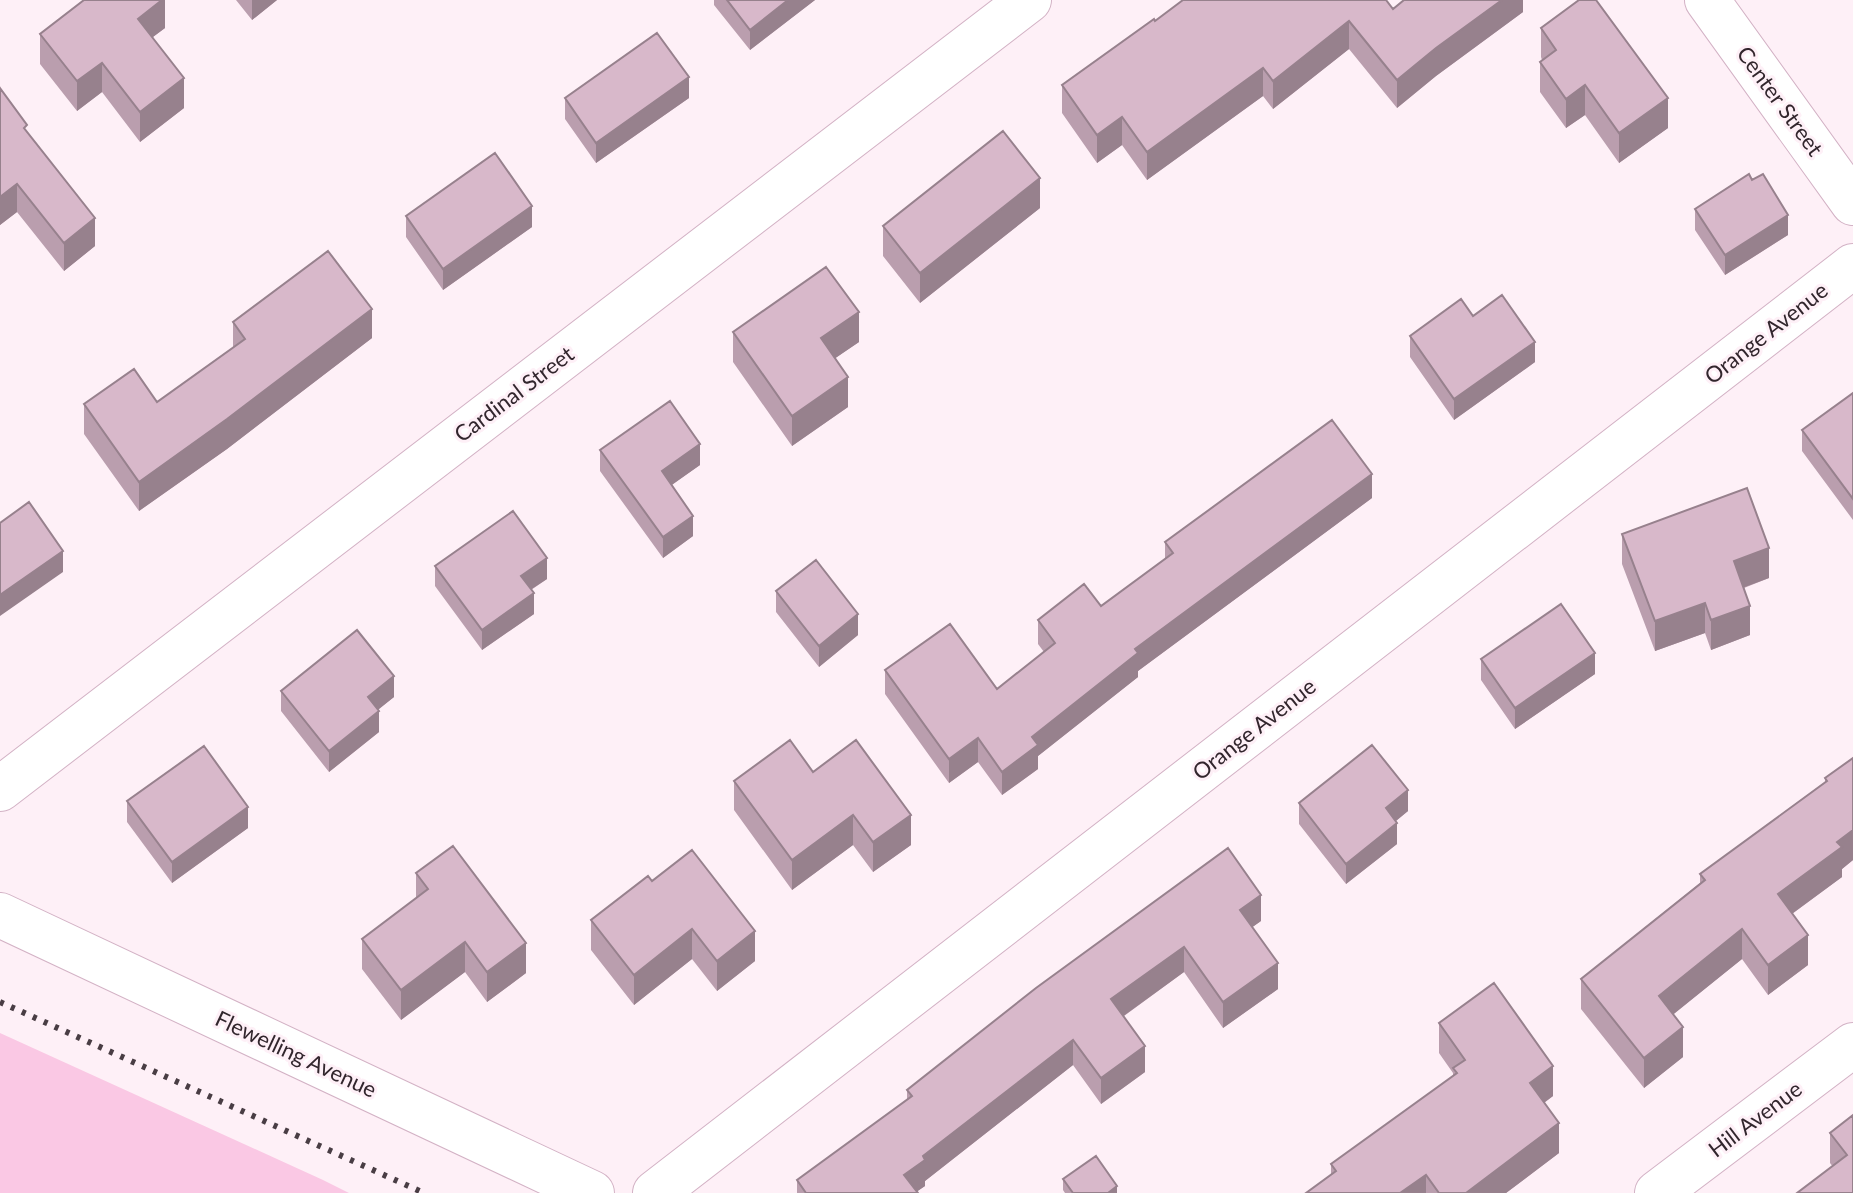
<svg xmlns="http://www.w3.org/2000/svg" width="1853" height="1193" viewBox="0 0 1853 1193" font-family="Lato,sans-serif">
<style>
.park{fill:#fac8e4}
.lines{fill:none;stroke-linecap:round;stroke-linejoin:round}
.minor-casing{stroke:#d3b2c5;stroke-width:46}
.minor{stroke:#fff;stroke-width:44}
.rail{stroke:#493d44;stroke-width:6;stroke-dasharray:4 8;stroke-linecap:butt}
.wall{fill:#ba9eae}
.shaded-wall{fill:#97818d}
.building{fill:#d8b8ca;stroke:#97818d;stroke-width:2}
.labels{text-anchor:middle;stroke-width:6;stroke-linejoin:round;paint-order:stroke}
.street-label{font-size:22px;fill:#32262d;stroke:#fef0f7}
</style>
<rect width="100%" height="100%" fill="#fef0f7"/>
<!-- park -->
<path class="park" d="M0 1033 323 1180 349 1193H0Z"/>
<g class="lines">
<defs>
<path id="minor" d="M1707 0 1853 203
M0 789 1029 0
M0 915 592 1193
M655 1193 1853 266
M1657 1193 1853 1045"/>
</defs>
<!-- minor casing -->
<use href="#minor" class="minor-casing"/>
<!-- minor -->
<use href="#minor" class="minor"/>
<!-- rail -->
<path class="rail" d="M0 1002 424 1193"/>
</g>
<!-- wall -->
<path class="wall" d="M165 0V28L153 37 184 108 140 142 102 92 77 111 40 64V34Z
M236 0H277L252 20Z
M714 0H815L750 50 714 5Z
M1523 0V12L1436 76 1397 108 1349 49 1273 109 1263 96 1147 180 1122 145 1097 163 1062 113V85L1155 21Z
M1541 28 1668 128 1619 163 1585 115 1566 128 1540 92V62L1542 60 1541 57Z
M0 88 95 246 64 271 17 212 0 225Z
M565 98H689L596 163 565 119Z
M1040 208 920 303 883 256V226Z
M1695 209 1788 235 1725 275 1695 230Z
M406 216 532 227 443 290 406 237Z
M1473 316 1535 362 1454 420 1410 357V336Z
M233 322 372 338 227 449 139 511 84 434V404L157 402 233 348Z
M733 332 859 342 835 358 848 407 792 446 733 362Z
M1853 393V520L1802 451V430Z
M600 450 700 465 671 485 693 536 663 558 600 471Z
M1372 498 1138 671V677L1038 756V769L1002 795 978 762 949 783 885 694V670L997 689 1044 652 1038 644V620L1101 606 1165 559V542Z
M1622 534 1769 578 1744 588 1750 635 1711 650 1705 633 1655 651 1622 564Z
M435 566 547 579 531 590 534 614 482 650 435 586Z
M776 591 858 635 819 667 776 612Z
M1481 659 1595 674 1515 729 1481 680Z
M281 691 394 697 378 709 379 732 329 772 281 711Z
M1853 758V860L1842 869V877L1792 914 1808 965 1768 995 1742 959 1673 1014 1683 1057 1644 1088 1581 1009V979L1700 883V874L1825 782V778Z
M813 772 911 845 873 872 853 845 792 890 734 810V781Z
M127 801 248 828 172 883 127 822Z
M1299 803 1408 811 1396 821 1397 844 1346 884 1299 824Z
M416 873 526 973 487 1002 465 972 401 1020 362 969V939L416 898Z
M652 881 755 961 717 991 692 959 634 1005 591 950V920Z
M1261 921 1252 927 1278 989 1223 1028 1184 972 1124 1016 1145 1072 1101 1104 1073 1065 925 1181V1186L917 1191 918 1193H797V1180L907 1100V1090L1036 988Z
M1439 1023 1553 1096 1544 1103 1559 1153 1506 1193H1306L1331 1175V1164L1453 1076V1073L1439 1053Z
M1853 1115V1193L1830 1163V1133Z
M1063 1179 1117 1193H1065L1063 1190Z"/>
<!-- shaded-wall -->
<path class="shaded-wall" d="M162 0H165V28L138 48V19Z
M252 0H277L252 20Z
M788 0H815L750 50V30Z
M1502 0H1523V12L1436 76 1397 108V80L1436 48Z
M1349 21V49L1273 109V81Z
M102 63V92L77 111V81Z
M1263 68V96L1147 180V152Z
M689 77V98L596 163V143Z
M184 78V108L140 142V112Z
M1585 85V115L1566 128V99Z
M1668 98V128L1619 163V133Z
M1122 117V145L1097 163V135Z
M1040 178V208L920 303V273Z
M17 184V212L0 225V197Z
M532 206V227L443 290V269Z
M1788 215V235L1725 275V255Z
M95 218V246L64 271V243Z
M372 309V338L227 449 139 511V482Z
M859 312V342L821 368V338Z
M1535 342V362L1454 420V399Z
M848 377V407L792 446V416Z
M700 444V465L662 492V471Z
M1372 474V498L1138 671V677L1038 756V769L1002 795V772L1032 737 1135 649Z
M693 516V536L663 558V537Z
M1769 548V578L1734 591V561Z
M63 551V572L0 616V595Z
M547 558V579L521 596V576Z
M534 593V614L482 650V630Z
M1705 603V633L1655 651V621Z
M1750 606V635L1711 650V620Z
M858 614V635L819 667V646Z
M1595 653V674L1515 729V708Z
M394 676V697L368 718V697Z
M379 711V732L329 772V751Z
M978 738V762L949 783V759Z
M1408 790V811L1386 829V808Z
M248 807V828L172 883V862Z
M853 815V845L792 890V860Z
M911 815V845L873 872V842Z
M1397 823V844L1346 884V864Z
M1853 830V860L1842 869V877L1778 924V894L1837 842Z
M1261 895V921L1240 936V910Z
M692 929V959L634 1005V975Z
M1742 929V959L1659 1026V996Z
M755 931V961L717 991V961Z
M1808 935V965L1768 995V965Z
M465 942V972L401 1020V990Z
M526 943V973L487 1002V972Z
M1184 947V972L1111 1025V999Z
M1278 963V989L1223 1028V1002Z
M1683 1027V1057L1644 1088V1058Z
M1073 1040V1065L925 1181V1186L915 1193 904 1175 923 1156Z
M1145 1046V1072L1101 1104V1078Z
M1553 1066V1096L1530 1113V1083Z
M1559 1123V1153L1506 1193H1466Z
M1426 1175V1193H1400Z
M1117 1186V1193H1108Z"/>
<!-- building -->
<path class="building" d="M84 0H162L138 19 184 78 140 112 102 63 77 81 40 34Z
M727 0H788L750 30Z
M1183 0H1386L1393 9 1404 0H1502L1436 48 1397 80 1349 21 1273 81 1263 68 1147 152 1122 117 1097 135 1062 85 1154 19 1155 21Z
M1579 0H1596L1668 98 1619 133 1585 85 1566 99 1540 62 1556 50 1541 28Z
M657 33 689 77 596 143 565 98Z
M0 88 27 125 24 128 95 218 64 243 17 184 0 197Z
M1003 131 1040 178 920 273 883 226Z
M495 153 532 206 443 269 406 216Z
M1749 174 1752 180 1763 174 1788 215 1725 255 1695 209Z
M328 251 372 309 227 419 139 482 84 404 134 369 157 402 245 339 233 322Z
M826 267 859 312 821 338 848 377 792 416 733 332Z
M1502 295 1535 342 1454 399 1410 336 1461 299 1473 316Z
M1853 393V499L1802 430Z
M670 401 700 444 662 471 693 516 663 537 600 450Z
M1332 420 1372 474 1135 649 1138 653 1032 737 1038 745 1002 772 978 738 949 759 885 670 950 624 997 689 1055 643 1038 620 1084 584 1101 606 1173 553 1165 542Z
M1747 488 1769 548 1734 561 1750 606 1711 620 1705 603 1655 621 1622 534Z
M29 502 63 551 0 595V523Z
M513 511 547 558 521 576 534 593 482 630 435 566Z
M816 560 858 614 819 646 776 591Z
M1561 604 1595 653 1515 708 1481 659Z
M357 630 394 676 368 697 379 711 329 751 281 691Z
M790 740 813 772 856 740 911 815 873 842 853 815 792 860 734 781Z
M1372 745 1408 790 1386 808 1397 823 1346 864 1299 803Z
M204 746 248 807 172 862 127 801Z
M1853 758V830L1837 842 1842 847 1778 894 1808 935 1768 965 1742 929 1659 996 1683 1027 1644 1058 1581 979 1705 880 1700 874 1827 781 1825 778Z
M453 846 526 943 487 972 465 942 401 990 362 939 428 889 416 873Z
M1228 848 1261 895 1240 910 1278 963 1223 1002 1184 947 1111 999 1145 1046 1101 1078 1073 1040 923 1156 925 1160 904 1175 918 1193H806L797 1180 912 1096 907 1090 1036 988Z
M692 850 755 931 717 961 692 929 634 975 591 920 648 876 652 881Z
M1494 983 1553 1066 1530 1083 1559 1123 1466 1193H1439L1426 1175 1400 1193H1306L1336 1171 1331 1164 1457 1073 1453 1068 1465 1060 1439 1023Z
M1853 1115V1193H1797L1847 1155 1830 1133Z
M1096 1156 1117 1186 1108 1193H1073L1063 1179Z"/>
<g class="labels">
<!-- street labels -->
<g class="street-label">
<text transform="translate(1780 101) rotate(54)" y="8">Center Street</text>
<text transform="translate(1766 333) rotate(-38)" y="8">Orange Avenue</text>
<text transform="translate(514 394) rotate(-37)" y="8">Cardinal Street</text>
<text transform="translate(1254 729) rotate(-38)" y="8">Orange Avenue</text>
<text transform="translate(296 1054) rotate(25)" y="8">Flewelling Avenue</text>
<text transform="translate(1755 1119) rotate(-37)" y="8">Hill Avenue</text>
</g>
</g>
</svg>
